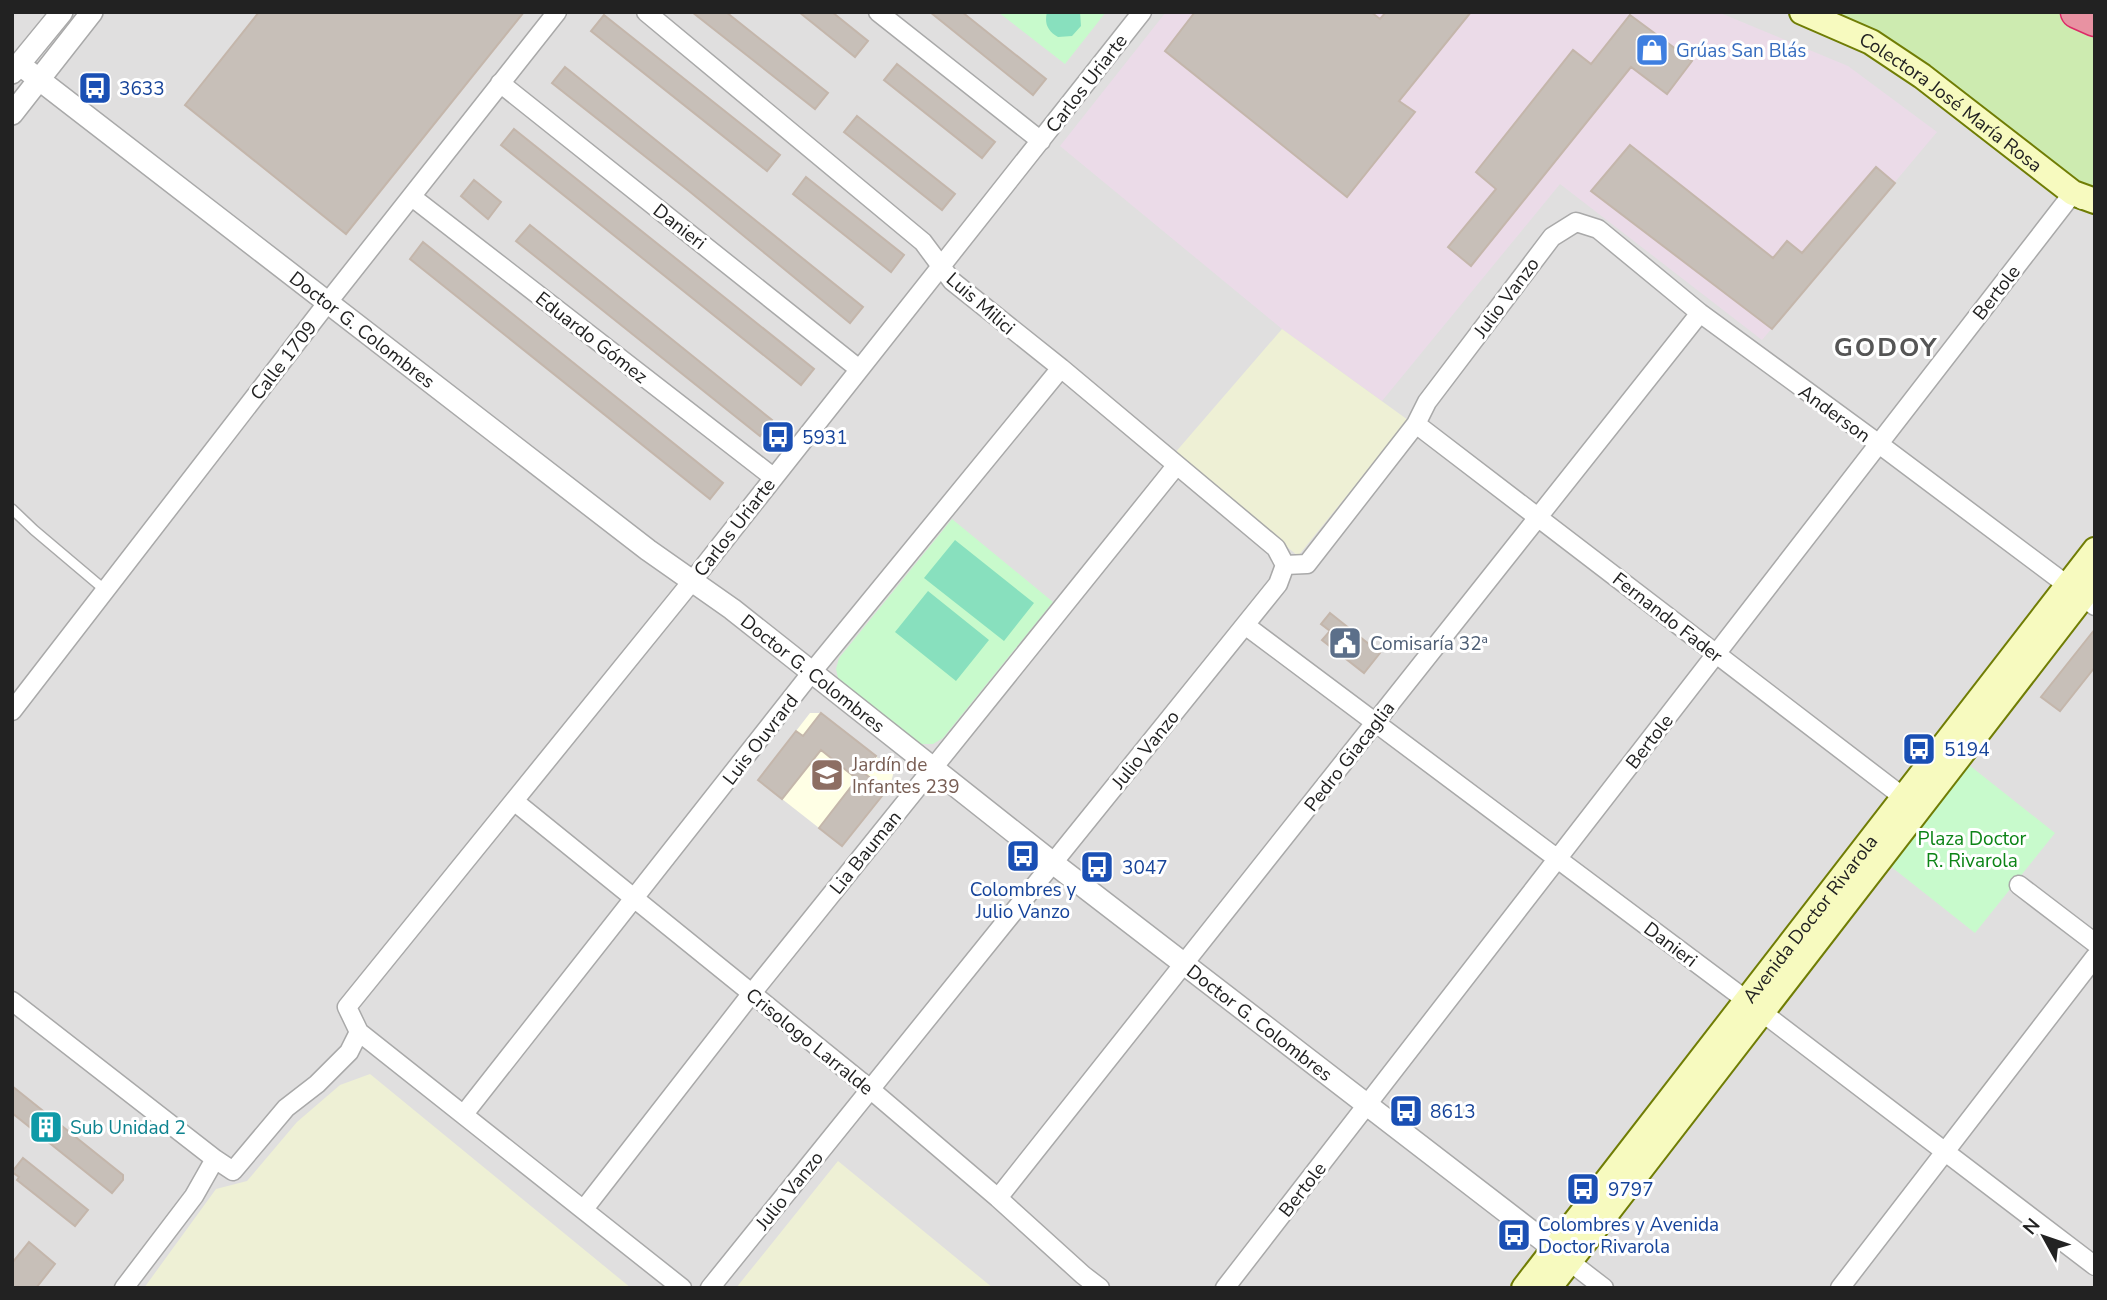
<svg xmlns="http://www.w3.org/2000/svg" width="2107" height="1300" viewBox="0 0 2107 1300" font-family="'Nunito Sans',sans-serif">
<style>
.residential{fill:#e0dfdf}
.industrial{fill:#ebdbe8}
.education{fill:#ffffe5}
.farmland{fill:#eef0d5}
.grass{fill:#cdebb0}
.park{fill:#c8facc}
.pitch{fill:#88e0be}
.building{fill:#c7bfb8;stroke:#c4b6ab;stroke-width:2}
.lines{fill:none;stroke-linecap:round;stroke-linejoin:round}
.service-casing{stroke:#a9a9a9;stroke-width:12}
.minor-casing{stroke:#a9a9a9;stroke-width:21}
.tertiary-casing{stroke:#a9a9a9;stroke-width:24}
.secondary-casing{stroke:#707d05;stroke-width:28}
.motorway-casing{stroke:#dc2a67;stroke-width:35}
.service{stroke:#fff;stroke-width:9}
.minor{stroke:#fff;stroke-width:18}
.tertiary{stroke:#fff;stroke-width:21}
.secondary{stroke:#f7fabf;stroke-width:24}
.motorway{stroke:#e892a2;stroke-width:32}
.labels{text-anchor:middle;stroke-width:6;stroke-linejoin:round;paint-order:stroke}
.shop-label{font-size:19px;fill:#366cbe;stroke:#fff;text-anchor:start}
.street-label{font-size:19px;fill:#222;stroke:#fff}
.transit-label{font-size:19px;fill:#164399;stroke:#fff;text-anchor:start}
.service-label{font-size:19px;fill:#4e5e75;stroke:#fff;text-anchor:start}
.education-label{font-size:19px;fill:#785e54;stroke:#fff;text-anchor:start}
.park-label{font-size:19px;fill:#0c8416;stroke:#fff}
.culture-label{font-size:19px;fill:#0d838f;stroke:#fff;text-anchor:start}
.district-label{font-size:26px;font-weight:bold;letter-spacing:2px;fill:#555;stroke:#fff}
</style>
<rect width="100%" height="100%" fill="#f2efe9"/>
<!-- residential -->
<path class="residential" d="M12 12H2095V1288H12Z"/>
<!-- industrial -->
<path class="industrial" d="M1166 12H1718L1848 66 1937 132 1762 340 1560 184 1382 401 1282 329 1060 146Z"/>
<!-- education -->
<path class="education" d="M810 713H821L894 771 890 786 842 846 758 780Z"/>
<!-- farmland -->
<path class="farmland" d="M1282 329 1408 420 1298 556 1174 454Z
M370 1074 631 1288H144L216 1189 247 1181 297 1122 340 1085Z
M838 1161 993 1288H736Z"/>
<!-- grass -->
<path class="grass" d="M1802 12H2095V201Z"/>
<!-- park -->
<path class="park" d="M998 12H1106L1065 64Z
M952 519 1053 602 943 738 933 744H918L906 736 838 678 836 669 839 658Z
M1969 765 2055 833 1975 933 1889 865Z"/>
<!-- pitch -->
<path class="pitch" d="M1047 12H1080L1081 26 1072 36 1058 37C1048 31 1044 24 1047 12Z
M955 540 1034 603 1004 641 924 578Z
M928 591 989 640 956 681 895 632Z"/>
<!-- building -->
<path class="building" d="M259 12H524L346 234 185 105Z
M692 12H726L828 93 815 109Z
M799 12H832L868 41 855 57Z
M930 12H962L1046 79 1033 95Z
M1195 12H1371L1380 19 1386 12H1471L1399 101 1415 112 1347 197 1165 51Z
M604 15 780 155 767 171 591 31Z
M1630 15 1692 61 1667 94 1631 67 1471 266 1448 247 1496 189 1476 172 1573 50 1591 64Z
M897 64 995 142 982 158 884 80Z
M565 67 863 307 850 323 689 191 552 83Z
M857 116 955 194 942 210 844 132Z
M514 129 814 369 801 385 501 145Z
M1630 145 1773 258 1787 241 1802 253 1876 167 1895 183 1772 329 1591 191Z
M806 177 904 255 891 272 793 194Z
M474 180 501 202 488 219 461 196Z
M530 225 772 420 760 436 516 241Z
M423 242 723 483 710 499 410 259Z
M1330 613 1380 653 1364 673 1322 640 1330 631 1321 624Z
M2095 629V667L2060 711 2041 697Z
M821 713 876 756 863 772 886 791 842 846 819 828 857 779 821 750 782 799 758 780 796 731 803 736Z
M12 1086 123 1175V1180L112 1193 12 1113Z
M23 1158 88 1210 75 1226 17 1180 19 1177 12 1172Z
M29 1242 55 1264 36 1288H12V1263Z"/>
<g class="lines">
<defs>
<path id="service" d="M12 509 34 530 105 590"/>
<path id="minor" d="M646 12 923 242 952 281 1061 368 1276 548 1285 565
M878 12 1041 141
M500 83 859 369
M412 197 773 477
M1416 424 1911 803
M1285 565 1307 564 1416 424 1427 402 1552 237 1576 222 1598 229 1700 313 1879 444 2095 606
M1245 625 1746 1000 2095 1266
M12 711 328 302 557 12
M514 801 870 1089 998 1198 1083 1275 1100 1288
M2019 885 2095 943
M12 1001 215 1159 233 1171 286 1108 317 1084 349 1052 359 1032
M464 1114 812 672 1061 368
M998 1198 1700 313
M584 1209 752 993 1176 466
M1569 1261 1604 1288
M124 1288 194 1196 215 1159
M682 1288 359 1032 347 1007 693 580 1142 12
M710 1288 1278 584 1285 565
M1225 1288 2073 193 2082 200
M1840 1288 2095 957"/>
<g id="tertiary">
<path id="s1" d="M19 64 648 550 732 609 1053 863 1566 1258"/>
<path d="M12 73 62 12"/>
<path d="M12 114 92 12"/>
</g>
<g id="secondary">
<path id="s2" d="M1802 12 1871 42 1922 76 2073 193 2095 201"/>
<path id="s3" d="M1524 1288 2095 550"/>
<path d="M1549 1288 2095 581"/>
</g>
<path id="motorway" d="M2077 12 2095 20"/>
</defs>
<!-- service casing -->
<use href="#service" class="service-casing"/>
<!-- minor casing -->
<use href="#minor" class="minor-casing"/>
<!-- tertiary casing -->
<use href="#tertiary" class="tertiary-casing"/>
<!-- secondary casing -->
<use href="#secondary" class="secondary-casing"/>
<!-- motorway casing -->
<use href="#motorway" class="motorway-casing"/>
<!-- service -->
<use href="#service" class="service"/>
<!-- minor -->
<use href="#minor" class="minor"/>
<!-- tertiary -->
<use href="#tertiary" class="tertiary"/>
<!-- secondary -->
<use href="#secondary" class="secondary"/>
<!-- motorway -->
<use href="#motorway" class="motorway"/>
</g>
<!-- icons -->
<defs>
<symbol id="shop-square" viewBox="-11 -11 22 22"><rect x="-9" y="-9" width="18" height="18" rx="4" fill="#3f7fe0" stroke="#fff"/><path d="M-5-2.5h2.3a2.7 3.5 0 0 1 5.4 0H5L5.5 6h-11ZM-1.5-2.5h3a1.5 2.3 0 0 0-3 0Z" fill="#fff"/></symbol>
<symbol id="bus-square" viewBox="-11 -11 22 22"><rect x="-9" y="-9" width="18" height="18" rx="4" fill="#1a4fb4" stroke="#fff"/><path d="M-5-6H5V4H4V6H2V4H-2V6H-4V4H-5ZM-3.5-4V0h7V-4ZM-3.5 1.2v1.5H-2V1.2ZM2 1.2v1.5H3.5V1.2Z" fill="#fff"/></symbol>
<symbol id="civic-square" viewBox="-11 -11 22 22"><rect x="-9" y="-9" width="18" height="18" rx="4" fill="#5c6f8a" stroke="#fff"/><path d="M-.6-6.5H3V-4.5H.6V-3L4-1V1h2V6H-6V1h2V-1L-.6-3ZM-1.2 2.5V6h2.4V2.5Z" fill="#fff"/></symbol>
<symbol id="school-square" viewBox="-11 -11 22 22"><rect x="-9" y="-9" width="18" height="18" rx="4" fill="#8d6e63" stroke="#fff"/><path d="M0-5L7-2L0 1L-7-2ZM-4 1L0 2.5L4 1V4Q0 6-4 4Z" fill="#fff"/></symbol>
<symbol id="building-square" viewBox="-11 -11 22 22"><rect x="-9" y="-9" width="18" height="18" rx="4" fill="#0f9aa8" stroke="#fff"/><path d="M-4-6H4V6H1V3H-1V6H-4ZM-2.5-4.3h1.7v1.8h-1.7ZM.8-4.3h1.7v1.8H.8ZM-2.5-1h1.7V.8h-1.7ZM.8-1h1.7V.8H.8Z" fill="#fff"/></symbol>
</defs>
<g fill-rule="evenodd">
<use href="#shop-square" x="1633" y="31" width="38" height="38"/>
<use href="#bus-square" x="76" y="69" width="38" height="38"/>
<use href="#bus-square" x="759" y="418" width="38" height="38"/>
<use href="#civic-square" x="1326" y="624" width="38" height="38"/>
<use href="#bus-square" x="1900" y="730" width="38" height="38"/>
<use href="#school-square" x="808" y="756" width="38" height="38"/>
<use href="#bus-square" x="1004" y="837" width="38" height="38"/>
<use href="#bus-square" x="1078" y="848" width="38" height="38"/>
<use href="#bus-square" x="1387" y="1092" width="38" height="38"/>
<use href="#building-square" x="27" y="1108" width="38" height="38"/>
<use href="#bus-square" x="1564" y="1170" width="38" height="38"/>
<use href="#bus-square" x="1495" y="1216" width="38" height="38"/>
</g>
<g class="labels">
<!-- shop labels -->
<g class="shop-label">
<text x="1676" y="57">Grúas San Blás</text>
</g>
<!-- street labels -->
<g class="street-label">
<text transform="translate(1086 83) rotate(-52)" y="7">Carlos Uriarte</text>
<text dy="7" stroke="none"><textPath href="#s2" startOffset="175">Colectora José María Rosa</textPath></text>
<text transform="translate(680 226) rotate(38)" y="7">Danieri</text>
<text transform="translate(1996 292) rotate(-52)" y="7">Bertole</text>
<text transform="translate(1506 297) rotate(-53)" y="7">Julio Vanzo</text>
<text transform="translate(981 303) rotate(41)" y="7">Luis Milici</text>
<text dy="7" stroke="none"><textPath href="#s1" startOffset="434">Doctor G. Colombres</textPath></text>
<text transform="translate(592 337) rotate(38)" y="7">Eduardo Gómez</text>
<text transform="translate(283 360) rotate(-52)" y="7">Calle 1709</text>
<text transform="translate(1835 413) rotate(36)" y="7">Anderson</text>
<text transform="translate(734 527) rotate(-52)" y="7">Carlos Uriarte</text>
<text transform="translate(1668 617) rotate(38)" y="7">Fernando Fader</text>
<text dy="7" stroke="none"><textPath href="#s1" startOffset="1001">Doctor G. Colombres</textPath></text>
<text transform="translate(760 739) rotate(-52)" y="7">Luis Ouvrard</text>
<text transform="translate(1649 741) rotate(-52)" y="7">Bertole</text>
<text transform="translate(1145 749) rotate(-51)" y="7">Julio Vanzo</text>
<text transform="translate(1349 756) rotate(-52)" y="7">Pedro Giacaglia</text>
<text transform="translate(865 852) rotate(-51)" y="7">Lia Bauman</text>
<text dy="7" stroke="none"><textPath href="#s3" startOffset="467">Avenida Doctor Rivarola</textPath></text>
<text transform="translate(1671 944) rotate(37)" y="7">Danieri</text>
<text dy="7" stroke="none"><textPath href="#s1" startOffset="1568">Doctor G. Colombres</textPath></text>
<text transform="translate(810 1041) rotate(39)" y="7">Crisologo Larralde</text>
<text transform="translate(1302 1189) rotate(-52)" y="7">Bertole</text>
<text transform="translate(789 1190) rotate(-51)" y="7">Julio Vanzo</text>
</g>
<!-- transit labels -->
<g class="transit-label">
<text x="119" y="95">3633</text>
<text x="802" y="444">5931</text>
<text x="1944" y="756">5194</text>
<text x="1122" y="874">3047</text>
<text x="1023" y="896" text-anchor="middle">Colombres y<tspan x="1023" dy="22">Julio Vanzo</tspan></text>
<text x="1430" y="1118">8613</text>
<text x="1608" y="1196">9797</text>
<text x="1538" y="1231">Colombres y Avenida<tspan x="1538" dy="22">Doctor Rivarola</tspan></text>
</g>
<!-- service labels -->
<g class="service-label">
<text x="1370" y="650">Comisaría 32ª</text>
</g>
<!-- education labels -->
<g class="education-label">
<text x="852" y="771">Jardín de<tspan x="852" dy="22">Infantes 239</tspan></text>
</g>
<!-- park labels -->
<g class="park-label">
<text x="1972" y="845">Plaza Doctor<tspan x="1972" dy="22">R. Rivarola</tspan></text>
</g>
<!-- culture labels -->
<g class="culture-label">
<text x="70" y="1134">Sub Unidad 2</text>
</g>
<!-- district labels -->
<g class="district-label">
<text x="1886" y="356">GODOY</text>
</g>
</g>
<!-- border -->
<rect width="2107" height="1300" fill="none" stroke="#222222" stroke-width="28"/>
<!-- north arrow -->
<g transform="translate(2044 1237) rotate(310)" stroke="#ffffff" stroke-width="5" paint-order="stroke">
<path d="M0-5L12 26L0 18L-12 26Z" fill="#222222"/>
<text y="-10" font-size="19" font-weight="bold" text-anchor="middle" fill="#222222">N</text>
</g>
</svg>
